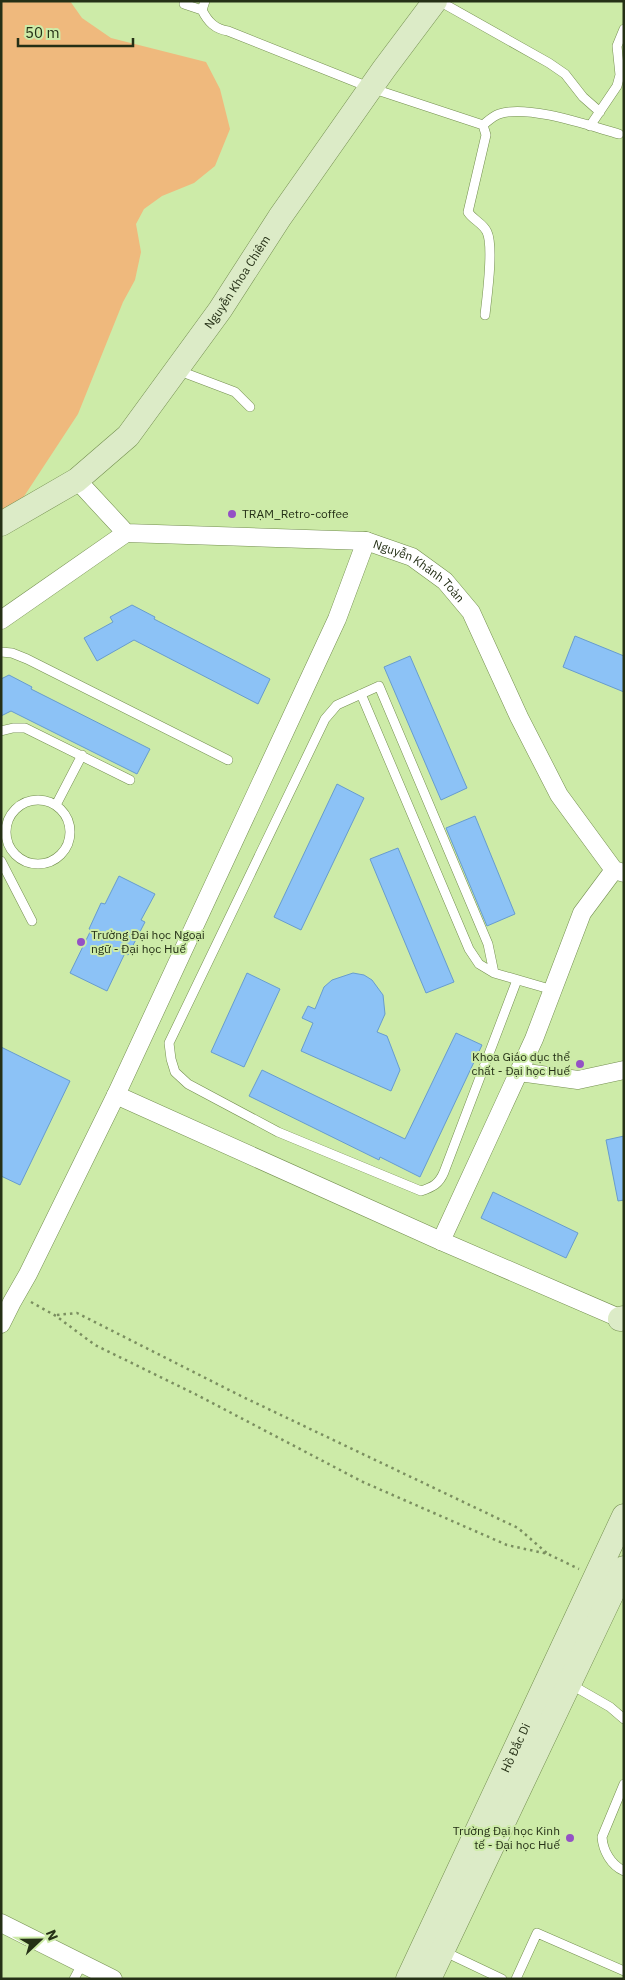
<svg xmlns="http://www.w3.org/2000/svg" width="625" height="1980" viewBox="0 0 625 1980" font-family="'IBM Plex Sans',sans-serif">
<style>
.green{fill:#efb97d}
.building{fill:#8cc2f6;stroke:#679cce}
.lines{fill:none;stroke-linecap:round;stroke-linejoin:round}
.lane-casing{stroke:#748f50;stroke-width:10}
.street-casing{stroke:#748f50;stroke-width:19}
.secondary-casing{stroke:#748f50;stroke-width:25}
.path{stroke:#7b8f60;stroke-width:2.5;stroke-dasharray:2.5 4;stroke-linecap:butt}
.lane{stroke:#fff;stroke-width:9}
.street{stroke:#fff;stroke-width:18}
.secondary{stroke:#dcebc7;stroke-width:24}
.poi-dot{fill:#9451c5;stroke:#cdeba8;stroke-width:2}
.labels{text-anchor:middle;stroke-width:4;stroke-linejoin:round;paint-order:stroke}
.street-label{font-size:12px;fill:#253016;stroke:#cdeba8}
.poi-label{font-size:12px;fill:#253016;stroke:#cdeba8;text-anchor:start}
</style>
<rect width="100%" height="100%" fill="#cdeba8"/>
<!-- green -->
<path class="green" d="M1 1H70L82 18 111 38 206 62 220 89 230 129 215 166 194 183 162 196 144 209 136 224 141 252 135 280 123 302 78 414 21 501 1 516Z"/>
<!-- building -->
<path class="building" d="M132 605 155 617 154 619 270 679 258 704 134 640 97 661 84 638 113 622 110 617Z
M575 636 624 656V692L563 667Z
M410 656 467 788 441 800 384 667Z
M9 675 32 687 31 689 150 749 137 774 11 711 1 716V679Z
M337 784 364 798 301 930 274 917Z
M475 816 515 914 487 926 446 828Z
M398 848 454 982 426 993 370 859Z
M119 876 155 894 141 920 145 922 128 955 125 953 107 991 70 973 91 930 89 929 101 903 105 904Z
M247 973 280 989 244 1067 211 1052Z
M353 973 364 975 372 980 383 995 385 1014 377 1032 387 1036 400 1070 391 1091 301 1051 313 1023 302 1018 308 1006 315 1009 324 987 332 980Z
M456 1033 482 1045 420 1177 380 1157 379 1160 249 1096 262 1070 405 1139Z
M1 1047 70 1081 20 1185 1 1176Z
M624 1136V1200L618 1201 606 1140Z
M493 1192 578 1233 566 1258 481 1218Z"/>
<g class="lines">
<defs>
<path id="lane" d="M439 1 549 63 565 74 583 97 600 112
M184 4 202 10 205 1
M202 10C208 22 215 29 228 31L371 88 483 125 486 135 468 212C473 220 483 223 487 232 494 247 487 296 485 315
M483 125C488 121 493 116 499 114 528 104 590 126 619 134
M590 126 617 86 620 75 617 46 624 29
M177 370 235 392 250 407
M1 652 12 653 27 659 228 760
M361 694 469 949 479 964 494 973 553 990
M1 731 13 728H25L130 780
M6 832a32 32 0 1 1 64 0a32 32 0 1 1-64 0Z
M56 805 82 755
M1 861 32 921
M494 973 488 944 379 686 337 705 325 719 169 1043 171 1059 175 1072 188 1084 278 1132 421 1191C433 1187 439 1184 444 1172L517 980
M570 1684 610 1707 624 1719
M624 1784 602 1837C603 1851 611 1865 624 1871
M443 1951 502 1979
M74 1979 82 1964
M516 1979 537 1933 624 1971"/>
<g id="street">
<path id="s1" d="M77 480 126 533 366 541 412 557 445 581 471 612 519 717 559 795 614 870 624 873"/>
<path d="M1 620 126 533"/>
<path d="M519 1072 578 1080 624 1070"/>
<path d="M116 1095 441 1241 624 1320"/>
<path d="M441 1241 534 1039 582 913 614 870"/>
<path d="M1 1324 12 1302 28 1274 116 1095 337 619 366 541"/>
<path d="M1 1923 113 1979"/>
</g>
<g id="secondary">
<path id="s2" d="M1 524 77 480 128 436 220 310 280 217 384 69 435 1"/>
<path d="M620 1319 624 1318"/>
<path id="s3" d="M408 1979 624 1516"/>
<path d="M429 1979 624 1568"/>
</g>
</defs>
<!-- lane casing -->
<use href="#lane" class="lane-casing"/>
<!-- street casing -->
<use href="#street" class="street-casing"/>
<!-- secondary casing -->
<use href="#secondary" class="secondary-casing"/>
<!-- path -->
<path class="path" d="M31 1302 56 1316 95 1345 197 1395 363 1482 507 1545 548 1554 579 1569
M57 1315 77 1313 241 1396 518 1528 548 1554"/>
<!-- lane -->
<use href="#lane" class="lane"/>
<!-- street -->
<use href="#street" class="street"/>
<!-- secondary -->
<use href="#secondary" class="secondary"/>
</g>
<!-- markers -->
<g class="poi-dot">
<circle cx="232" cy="514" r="5"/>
<circle cx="81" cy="942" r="5"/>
<circle cx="580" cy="1064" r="5"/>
<circle cx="570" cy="1838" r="5"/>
</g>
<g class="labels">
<!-- street labels -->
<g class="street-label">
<text dy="4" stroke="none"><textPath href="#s2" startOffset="344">Nguyễn Khoa Chiêm</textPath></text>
<text dy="4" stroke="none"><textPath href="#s1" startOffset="374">Nguyễn Khánh Toàn</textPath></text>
<text dy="4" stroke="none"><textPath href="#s3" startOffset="255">Hồ Đắc Di</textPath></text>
</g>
<!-- poi labels -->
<g class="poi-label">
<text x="242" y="518">TRẠM_Retro-coffee</text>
<text x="91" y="939">Trường Đại học Ngoại<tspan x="91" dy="14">ngữ - Đại học Huế</tspan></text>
<text x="570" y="1061" text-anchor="end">Khoa Giáo dục thể<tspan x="570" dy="14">chất - Đại học Huế</tspan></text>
<text x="560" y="1835" text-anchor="end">Trường Đại học Kinh<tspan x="560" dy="14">tế - Đại học Huế</tspan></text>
</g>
</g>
<!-- border -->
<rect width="625" height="1980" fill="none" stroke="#253016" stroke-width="5"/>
<!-- north arrow -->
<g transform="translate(40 1940) rotate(68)" stroke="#cdeba8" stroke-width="4" paint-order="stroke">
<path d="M0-4L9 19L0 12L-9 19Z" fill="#253016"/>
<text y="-8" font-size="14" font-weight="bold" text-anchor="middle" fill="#253016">N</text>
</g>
<!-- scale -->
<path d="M18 38v8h115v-8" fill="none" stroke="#253016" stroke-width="2.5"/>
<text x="25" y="38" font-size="15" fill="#253016" stroke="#cdeba8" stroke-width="4" paint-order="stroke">50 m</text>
</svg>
